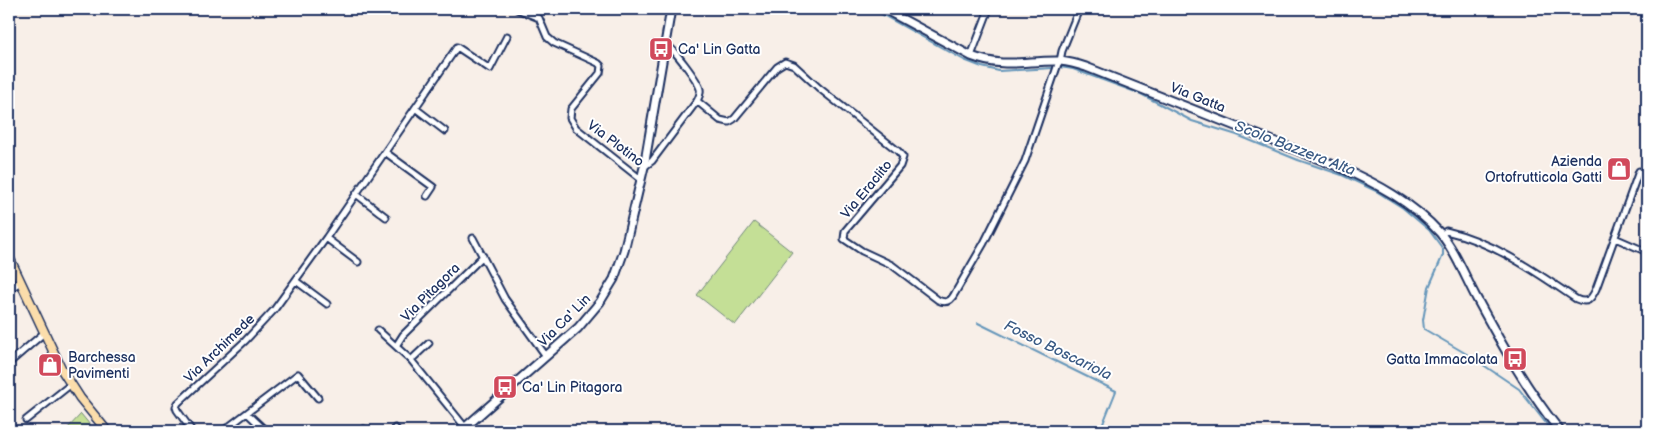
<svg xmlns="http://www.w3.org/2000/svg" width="1656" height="440" viewBox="0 0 1656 440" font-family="'Balsamiq Sans',sans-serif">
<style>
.green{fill:#c4df96;stroke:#70877a}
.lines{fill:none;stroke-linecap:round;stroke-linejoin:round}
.stream{stroke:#6596ba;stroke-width:2}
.street-casing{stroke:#1b2f5e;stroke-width:9}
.secondary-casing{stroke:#1b2f5e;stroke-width:11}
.primary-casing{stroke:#1b2f5e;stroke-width:11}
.street{stroke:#fff;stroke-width:5}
.secondary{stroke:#fff;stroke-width:7}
.primary{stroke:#fbddab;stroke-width:8}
.labels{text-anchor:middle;stroke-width:4;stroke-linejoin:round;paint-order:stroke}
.poi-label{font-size:14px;fill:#1b2f5e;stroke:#fff;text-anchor:start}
.street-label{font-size:14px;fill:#1b2f5e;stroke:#fff}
.water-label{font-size:15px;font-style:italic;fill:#3a5a84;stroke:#fff}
</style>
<rect width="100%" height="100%" fill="#f8efe8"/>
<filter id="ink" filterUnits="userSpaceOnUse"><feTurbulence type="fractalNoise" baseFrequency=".02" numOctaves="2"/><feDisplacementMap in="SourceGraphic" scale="10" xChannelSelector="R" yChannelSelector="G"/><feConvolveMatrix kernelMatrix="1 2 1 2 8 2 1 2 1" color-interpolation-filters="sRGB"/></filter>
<g filter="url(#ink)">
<!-- green -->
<path class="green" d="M754 222 792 252 735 325 697 295Z
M81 414 95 431H64L66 430Z"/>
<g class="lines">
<!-- stream -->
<path class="stream" d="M872 9 964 60 982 67 999 71 1053 68
M1060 67 1073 69 1141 94 1192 121 1237 135 1298 160 1342 175 1376 191 1403 208 1429 230 1443 249V255L1429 287 1423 320 1424 329 1470 356 1519 389 1552 431
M978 323 1116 391 1100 431"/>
<defs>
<path id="street" d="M517 9 539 18 547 37 554 43 598 63 601 66 600 73 571 109 570 118 576 128 638 177 642 176
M971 56 989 9
M1060 61 1062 51 1079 9
M697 101 720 120 729 122 734 119 777 67 785 62 794 65 819 88 898 151 903 157 900 166 845 231 844 239 862 251 892 265 938 300C946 304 951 301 955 293L984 243 1025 161 1059 61
M415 108 445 131
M385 152 433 187 427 196
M644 167 652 161 697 101C699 97 701 94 700 89 698 81 673 47 665 44
M356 194 386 217
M1442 234 1446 231C1494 242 1536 272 1576 299 1587 304 1591 300 1596 289L1639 171
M326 238 358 262
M473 238 505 299 546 356
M1615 238 1647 252
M296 281 327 304
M9 290 20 282
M378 330 411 360 465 427
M396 346 403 335 483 256
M411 360 429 343
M9 363 44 333
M247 413 266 431
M26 420 70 385
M395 428 398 431
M364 429 367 431
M192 431 177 410 176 407 178 403 245 341 274 310 326 238 457 47 490 69 507 36
M223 431 298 374 318 398"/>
<path id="secondary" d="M884 9 971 56C1005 69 1026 60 1060 61 1069 62 1077 64 1086 67L1339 167C1376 183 1412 202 1440 233 1455 250 1466 279 1477 299 1502 345 1527 390 1560 431
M461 431 578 328 600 302 614 279 624 251 644 167 671 9"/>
<path id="primary" d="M9 257 62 370 80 398 107 431"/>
</defs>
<!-- street casing -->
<use href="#street" class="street-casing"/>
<!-- secondary casing -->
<use href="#secondary" class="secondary-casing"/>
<!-- primary casing -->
<use href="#primary" class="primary-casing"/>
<!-- street -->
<use href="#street" class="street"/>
<!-- secondary -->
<use href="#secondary" class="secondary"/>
<!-- primary -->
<use href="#primary" class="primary"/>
</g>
</g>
<!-- icons -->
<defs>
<symbol id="bus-square" viewBox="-11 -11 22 22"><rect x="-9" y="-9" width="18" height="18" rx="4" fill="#d1495b" stroke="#fff"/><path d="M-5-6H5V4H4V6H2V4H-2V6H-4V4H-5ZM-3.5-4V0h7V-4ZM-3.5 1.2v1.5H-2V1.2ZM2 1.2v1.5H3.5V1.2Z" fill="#fff"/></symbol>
<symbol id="shop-square" viewBox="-11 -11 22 22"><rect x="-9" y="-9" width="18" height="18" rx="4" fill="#d1495b" stroke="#fff"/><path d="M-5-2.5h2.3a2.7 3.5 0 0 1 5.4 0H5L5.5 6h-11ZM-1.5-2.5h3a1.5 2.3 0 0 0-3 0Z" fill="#fff"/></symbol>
</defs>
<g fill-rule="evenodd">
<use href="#bus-square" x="647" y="35" width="28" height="28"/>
<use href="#shop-square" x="1605" y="155" width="28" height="28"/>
<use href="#bus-square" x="1501" y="345" width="28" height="28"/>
<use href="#shop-square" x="36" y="351" width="28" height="28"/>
<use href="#bus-square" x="491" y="373" width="28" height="28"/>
</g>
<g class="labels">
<!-- poi labels -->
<g class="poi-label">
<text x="678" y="54">Ca' Lin Gatta</text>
<text x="1602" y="166" text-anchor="end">Azienda<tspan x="1602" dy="16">Ortofrutticola Gatti</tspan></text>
<text x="68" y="362">Barchessa<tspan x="68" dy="16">Pavimenti</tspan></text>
<text x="1498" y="364" text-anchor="end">Gatta Immacolata</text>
<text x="522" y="392">Ca' Lin Pitagora</text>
</g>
<!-- street labels -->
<g class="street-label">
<text transform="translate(1198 97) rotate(22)" y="5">Via Gatta</text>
<text transform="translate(616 143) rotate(37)" y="5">Via Plotino</text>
<text transform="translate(866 189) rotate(-50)" y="5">Via Eraclito</text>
<text transform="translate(430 292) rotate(-45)" y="5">Via Pitagora</text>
<text transform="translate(564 320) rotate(-45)" y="5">Via Ca' Lin</text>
<text transform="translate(219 348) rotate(-44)" y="5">Via Archimede</text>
</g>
<!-- water labels -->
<g class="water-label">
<text transform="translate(1295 148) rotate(21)" y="5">Scolo Bazzera Alta</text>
<text transform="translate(1058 350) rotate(26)" y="5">Fosso Boscariola</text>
</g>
</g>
<!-- margin -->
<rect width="1656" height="440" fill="none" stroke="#fff" stroke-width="30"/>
<rect x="15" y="15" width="1626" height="410" fill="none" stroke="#1b2f5e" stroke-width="2" filter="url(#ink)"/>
</svg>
